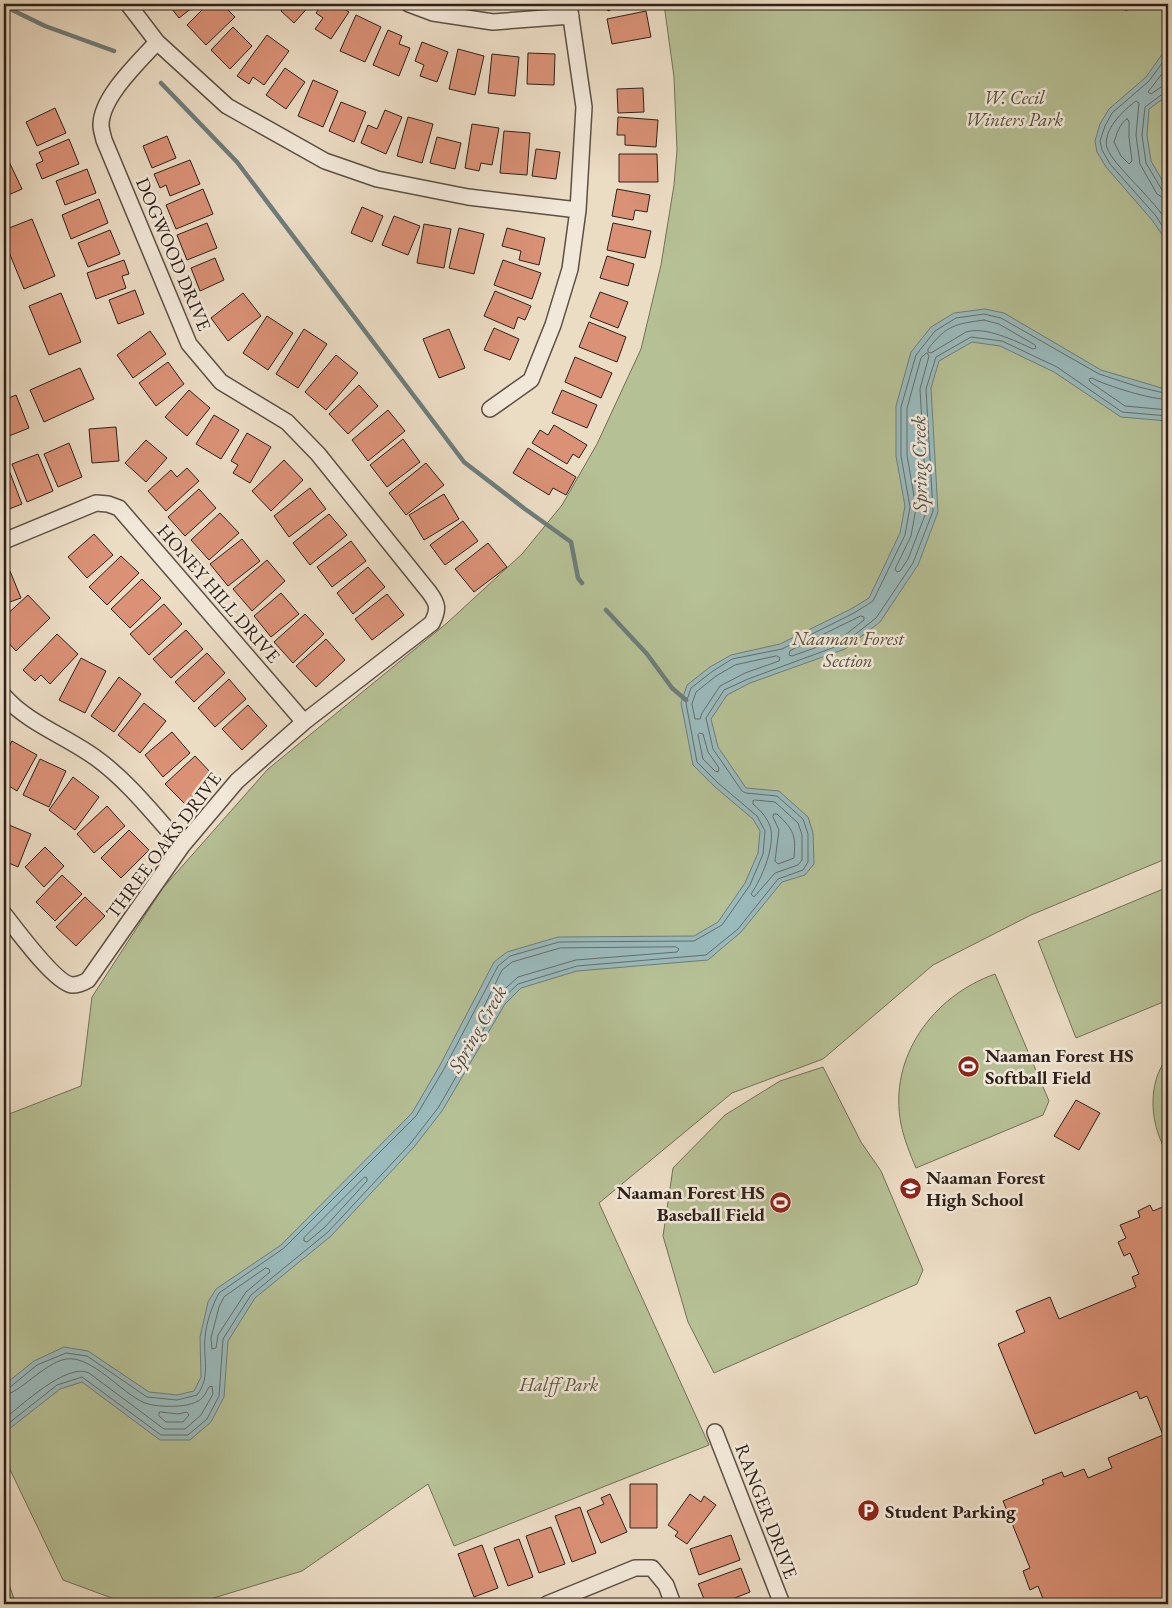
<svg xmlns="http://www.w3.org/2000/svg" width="1172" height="1608" viewBox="0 0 1172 1608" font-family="'EB Garamond',serif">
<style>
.green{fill:#b6c095;stroke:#727058}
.water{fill:#9ababc;stroke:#6e7d7b}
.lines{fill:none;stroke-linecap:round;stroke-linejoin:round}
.shore{stroke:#646e6b;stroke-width:1}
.stream{stroke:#6e7d7b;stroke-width:4.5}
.building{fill:#da9176;stroke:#2d211a}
.street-casing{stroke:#5c5044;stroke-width:18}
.street{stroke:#f2e8d9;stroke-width:15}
.labels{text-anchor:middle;stroke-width:5;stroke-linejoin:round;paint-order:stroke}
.park-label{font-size:19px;font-style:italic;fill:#56513f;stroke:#f2e8d9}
.street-label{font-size:19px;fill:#2d211a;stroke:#f2e8d9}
.poi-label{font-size:19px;font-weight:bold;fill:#2d211a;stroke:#f2e8d9;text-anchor:start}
.water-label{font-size:20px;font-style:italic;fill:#4e4f4b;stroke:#f2e8d9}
</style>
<rect width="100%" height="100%" fill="#ebdcc4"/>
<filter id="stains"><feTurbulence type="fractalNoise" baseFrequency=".004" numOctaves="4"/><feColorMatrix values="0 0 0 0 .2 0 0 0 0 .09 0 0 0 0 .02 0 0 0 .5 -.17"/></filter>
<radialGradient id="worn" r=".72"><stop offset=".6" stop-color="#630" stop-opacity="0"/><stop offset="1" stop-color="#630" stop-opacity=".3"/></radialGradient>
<!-- green -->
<path class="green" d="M664 4H1168V858L1031 915 933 965 823 1059 732 1093 599 1203 709 1445 454 1546 428 1484 302 1571 194 1604H128L63 1580 4 1457V1116L81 1086 92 997 162 889 268 769 447 623 522 554 562 505 597 444 641 349 661 265 674 185 677 150 674 77Z
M1168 887V1000L1076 1038 1038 941Z
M995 974 1049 1101 1043 1115 916 1168C910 1154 904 1139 901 1124 888 1057 933 996 995 974Z
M1168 1057V1154C1150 1127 1146 1083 1168 1057Z
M823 1067 861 1142 881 1171 923 1270 917 1284 714 1373 688 1322 663 1236 673 1168 725 1115 780 1081Z
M4 1571 16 1604H4Z"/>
<!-- water -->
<path class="water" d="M1168 46V95L1149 109 1147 135 1151 161 1168 190V243L1152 220 1106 167 1097 152 1095 141 1100 124 1109 109 1146 77Z
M985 309 1004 313 1101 370 1165 389 1168 386V421L1121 417 1054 372 1000 346 972 342 939 361 931 388 938 512 918 565 880 622 845 649 750 683 727 695 711 719 718 747 746 788 779 791 808 817 813 833 814 864 805 875 782 882 741 932 708 960 577 971 521 988 505 1004 442 1111 414 1147 331 1236 255 1298 228 1341 224 1397 211 1422 190 1440H160L82 1382 60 1389 4 1433V1385L34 1361 64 1347 88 1351 149 1392 177 1395 194 1391 201 1377 200 1337 208 1302 216 1289 281 1245 412 1113 439 1067 494 962 507 952 558 937 694 936 718 922 745 883 758 853 760 831 753 819 715 787 693 765 681 703 687 685 710 667 731 655 780 644 851 609 869 598 900 533 905 506 896 456V406L911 352 931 327 954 313Z"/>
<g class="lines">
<!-- shore -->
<path class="shore" d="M1168 55 1149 81 1112 113 1105 126 1100 141 1102 150 1110 164 1156 216 1168 235
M1168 66 1148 92 1151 94 1161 87 1168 85
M1168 92 1164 93 1145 107 1142 135 1146 163 1162 190 1168 192
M1127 119 1129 121V137L1132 161 1129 164 1121 156 1114 142C1117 134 1119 124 1127 119Z
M1168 198 1162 197 1157 194 1140 164 1136 135 1139 103 1136 101C1124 110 1102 130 1107 148 1111 158 1121 168 1128 176 1142 191 1157 206 1168 223
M984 320 999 324 1035 345 1036 348 1033 349C1015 341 986 326 966 332L931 353 928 352V349C947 325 955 324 984 320Z
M927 353 929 356 920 389 927 510 908 559 900 571 897 572 895 569 911 536 916 508 907 455V408L921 358Z
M1168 399C1155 401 1104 385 1092 378L1089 379 1090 382 1125 406 1168 410
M861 616 864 617V620L840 639 792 656 789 655 790 651Z
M777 656 780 658 779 661 745 673 720 686 702 713 700 719H695L692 704 696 692 716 676 735 665Z
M700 733 703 734 708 752 719 768 718 772 715 771 703 759 698 735Z
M755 800 775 802 798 823 802 835V860L798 865 775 873 754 897 751 894C762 878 774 849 771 830 769 819 760 810 753 804V801Z
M774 814H777C794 830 796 835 794 858L778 864 775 861 779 830 773 817Z
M676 947 679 949 677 952 576 960 518 977 496 997 481 1021H477L502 970 512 962 560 948Z
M365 1177 367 1178V1181L324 1228 307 1242 304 1241V1238Z
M266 1268 269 1269 270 1272 246 1292 218 1335 216 1348 212 1349 211 1338 219 1307 224 1297Z
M4 1389 9 1388 37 1365 66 1353 87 1356 147 1397 177 1400 197 1395C211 1377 203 1358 205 1338 206 1323 212 1306 219 1293L284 1248 416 1116 444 1069 498 966 510 956 559 942 694 941 722 925 750 885 763 854 765 831 757 816 718 783 697 762 686 703 691 688 713 671 732 659 782 649 854 613 873 601 905 535 910 507 901 456V407L916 355 935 331 956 318 984 314 1001 318 1099 374 1139 387 1164 393 1168 392
M4 1395C19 1394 44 1363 66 1359 92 1355 122 1394 145 1403 155 1407 176 1407 187 1405 201 1401 202 1400 209 1387L212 1386 213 1394 201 1415 185 1429H164L89 1373C67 1362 21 1406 4 1419
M161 1412 178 1414 187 1412 189 1415 183 1422H166L159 1416V1413Z
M4 1427 57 1385 82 1377 161 1435H188L207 1419 219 1396 223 1339 251 1295 328 1232 410 1144 438 1108 500 1001 518 984 577 966 706 955 738 929 778 879 803 870 808 862V834L803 819 777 796 746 793 742 791 713 749 706 718 724 690 748 679 843 644 876 618 913 563 933 511 926 389 936 357 971 337 1002 341 1057 367 1122 412 1168 416"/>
<!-- stream -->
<path class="stream" d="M1116 4 1126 9 1135 4
M4 6 45 26 114 51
M161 83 237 162 464 462 525 509 571 542 578 578 582 583
M606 610 647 654 672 688 686 700"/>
</g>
<!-- building -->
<path class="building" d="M168 4H197L179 18Z
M208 4H222L235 17 206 45 187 25Z
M287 4H311L294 23 281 11Z
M322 4H338L349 12 331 39 315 29 323 18 316 13Z
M605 4H624L608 11Z
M646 11 651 37 612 44 607 19Z
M356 15 381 27 365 62 340 51Z
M233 27 252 46 230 69 211 50Z
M388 30 402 36 399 44 410 48 399 76 373 65Z
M267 35 289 51 264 85 253 77 249 84 237 76Z
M422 42 448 52 437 82 420 76 424 65 415 61Z
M458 49 484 56 475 95 449 89Z
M528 53 555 54 554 85 527 84Z
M492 54 519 57 515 96 488 93Z
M285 68 305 82 286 109 266 95Z
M313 80 338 91 323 127 298 116Z
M643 88 644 112 618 113 617 89Z
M341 102 366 112 354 142 329 131Z
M55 108 66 133 37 146 26 122Z
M385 110 402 117 386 154 361 143 368 125 377 129Z
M408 117 433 124 422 163 397 156Z
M618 117 658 120 656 147 625 145V135H617Z
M472 124 499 128 492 165 481 163 479 171 465 168Z
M504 131 530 133 527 175 500 173Z
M167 136 176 158 152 168 143 146Z
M437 137 461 143 455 169 430 163Z
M69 139 79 164 42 179 36 164 43 161 39 152Z
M536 149 560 152 556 179 532 176Z
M4 151 22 189 4 197Z
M619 154H657L658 182H619Z
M190 160 200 184 170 196 166 185 160 188 154 174Z
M87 169 96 193 65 205 56 181Z
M203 189 213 214 176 229 166 205Z
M617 189 650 195 647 212 635 210 633 220 612 216Z
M99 199 108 223 71 239 62 215Z
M362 207 383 216 372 242 351 233Z
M394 216 420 226 408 255 382 245Z
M32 219 55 276 24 289 4 240V230Z
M207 223 217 248 187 260 177 235Z
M613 223 651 231 645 258 607 250Z
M424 224 451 229 444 268 417 263Z
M459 228 484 234 474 274 449 268Z
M507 228 545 238 539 265 519 260 521 251 502 246Z
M110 230 120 254 88 267 78 243Z
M607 256 634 264 628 286 600 278Z
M215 258 224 280 200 291 191 268Z
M124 260 129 274 122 276 126 288 96 299 87 273Z
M503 260 541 273 532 299 494 285Z
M135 290 144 314 118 324 109 300Z
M495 291 531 306 525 320 518 317 514 329 484 316Z
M600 292 628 302 618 328 590 317Z
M61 293 81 342 49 355 29 306Z
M243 293 261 316 228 341 211 318Z
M267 316 293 333 268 370 243 353Z
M589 322 626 337 617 362 579 347Z
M494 328 519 339 510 360 484 350Z
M304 329 327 344 298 388 276 374Z
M449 329 465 368 439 378 423 339Z
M150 331 166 354 133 378 117 355Z
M336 355 358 373 326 410 305 392Z
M575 357 612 373 601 398 565 382Z
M168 362 184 384 156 406 139 383Z
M80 368 94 399 44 422 30 390Z
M359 385 378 406 348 434 329 414Z
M189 390 210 408 187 436 165 417Z
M562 390 597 405 587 428 552 413Z
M16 395 29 428 4 438V400Z
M388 410 405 431 368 461 352 440Z
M214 415 239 430 221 459 196 444Z
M554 425 587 445 579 458 573 454 567 464 532 443 540 430 548 435Z
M116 427 119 461 92 463 89 429Z
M247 433 271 447 250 483 233 473 238 465 231 461Z
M403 439 420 462 387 487 370 465Z
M146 440 167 458 146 482 125 463Z
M69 443 82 477 58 487 44 454Z
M528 448 576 477 566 495 553 488 549 495 513 473Z
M38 454 53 491 27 502 12 464Z
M284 460 303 480 271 511 252 491Z
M426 463 444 485 406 515 389 493Z
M7 465 22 504 4 511V467Z
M187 468 199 481 166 511 148 491 171 470 177 477Z
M310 488 326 509 289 537 274 516Z
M199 489 216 508 185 536 168 517Z
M444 494 459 519 424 540 409 515Z
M220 513 239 533 209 560 191 540Z
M329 514 347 535 310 565 293 543Z
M463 521 478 541 445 565 430 545Z
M94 534 113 555 87 578 68 557Z
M242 539 260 561 228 586 210 564Z
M351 541 366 561 332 587 317 567Z
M488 543 507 567 474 592 455 569Z
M121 556 139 573 107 605 89 587Z
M267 560 285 581 252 611 233 589Z
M368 567 385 587 353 614 337 593Z
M10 571 21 598 4 604V574Z
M142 579 161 598 130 628 111 609Z
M281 593 299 614 271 637 254 616Z
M387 594 404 615 372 640 355 619Z
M28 595 50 618 16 651 4 638V617Z
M164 604 182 624 149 655 130 634Z
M305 614 324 634 293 663 274 642Z
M186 630 203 649 171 678 153 659Z
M57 634 78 654 50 684 41 675 35 681 23 670Z
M326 639 345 660 316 687 296 666Z
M207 653 225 673 194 702 175 682Z
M81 658 106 671 85 713 59 700Z
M119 677 141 694 114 732 91 716Z
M229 679 246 699 215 727 198 708Z
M144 703 166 721 140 753 118 735Z
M248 705 267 726 242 750 222 729Z
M172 732 190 753 163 777 145 755Z
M12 741 37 755 17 791 4 783V756Z
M195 756 214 776 185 804 165 784Z
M40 759 66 771 49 807 23 795Z
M73 777 99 797 75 830 49 810Z
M107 806 125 826 94 853 77 834Z
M4 823 31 834 18 867 4 861Z
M129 830 149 850 121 878 101 858Z
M45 847 64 866 44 887 25 867Z
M62 875 82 894 55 921 36 902Z
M85 897 105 916 76 946 56 927Z
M1076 1100 1100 1113 1079 1150 1054 1136Z
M1150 1205 1153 1211 1165 1206 1168 1215V1604H1045L1038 1586 1030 1590 1023 1571 1030 1568 1003 1501 1044 1484 1042 1480 1062 1472 1064 1477 1084 1469 1088 1478 1112 1468 1108 1458 1163 1435 1147 1396 1140 1399 1137 1391 1035 1434 998 1344 1025 1332 1016 1311 1050 1297 1059 1319 1136 1287 1132 1277 1139 1274 1130 1253 1124 1256 1118 1242 1126 1238 1120 1225 1140 1217 1138 1211Z
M630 1484H657V1528H630Z
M610 1494 627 1532 601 1543 587 1511 604 1504 601 1498Z
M690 1494 701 1502 704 1496 716 1505 687 1544 675 1536 678 1532 668 1525Z
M580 1507 596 1553 572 1562 555 1516Z
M551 1527 565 1564 539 1573 526 1536Z
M731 1535 740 1560 699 1575 690 1549Z
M519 1539 533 1577 508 1586 494 1548Z
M482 1545 498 1588 474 1597 458 1554Z
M741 1568 750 1592 720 1604H706L698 1584Z
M752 1599 754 1604H738Z"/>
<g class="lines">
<defs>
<path id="street" d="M128 4 157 42 227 106 325 161 377 179 468 197 578 210
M409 4 433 13 493 22 571 16
M490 409 531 380 553 325 570 269 578 210 584 107 569 4
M4 541 96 503 108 504 119 508 304 722
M4 696C29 724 66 736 96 758 129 782 155 816 182 846
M4 914C16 929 55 983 72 985 78 985 83 983 88 980L182 846 237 781 304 722 432 623C439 609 438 604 429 592L318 454 287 422 221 382 189 344 104 140C103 135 101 130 101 125 101 97 139 62 157 42
M715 1432 782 1604
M547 1604 635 1568H652L666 1585 673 1604"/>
</defs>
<!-- street casing -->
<use href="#street" class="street-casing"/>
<!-- street -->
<use href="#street" class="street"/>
</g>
<!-- icons -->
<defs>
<symbol id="stadium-disc" viewBox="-11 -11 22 22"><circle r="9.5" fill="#8f2418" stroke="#f2e8d9"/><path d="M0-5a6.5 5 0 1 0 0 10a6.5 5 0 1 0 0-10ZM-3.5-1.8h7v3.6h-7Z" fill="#fff"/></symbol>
<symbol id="school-disc" viewBox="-11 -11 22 22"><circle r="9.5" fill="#8f2418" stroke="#f2e8d9"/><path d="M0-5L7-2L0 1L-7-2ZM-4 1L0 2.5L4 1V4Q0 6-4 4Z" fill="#fff"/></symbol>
<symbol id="parking-disc" viewBox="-11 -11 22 22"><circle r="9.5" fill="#8f2418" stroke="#f2e8d9"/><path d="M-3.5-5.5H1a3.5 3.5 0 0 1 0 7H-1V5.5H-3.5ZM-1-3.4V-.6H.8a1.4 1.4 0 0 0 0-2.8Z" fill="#fff"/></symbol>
</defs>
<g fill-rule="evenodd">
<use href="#stadium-disc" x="956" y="1054" width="25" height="25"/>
<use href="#school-disc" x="898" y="1176" width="25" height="25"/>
<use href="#stadium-disc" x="768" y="1190" width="25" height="25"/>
<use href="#parking-disc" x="856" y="1498" width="25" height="25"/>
</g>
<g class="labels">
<!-- park labels -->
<g class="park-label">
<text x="1014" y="104">W. Cecil<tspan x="1014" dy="22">Winters Park</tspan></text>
<text x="848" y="645">Naaman Forest<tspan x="848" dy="22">Section</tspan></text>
<text x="559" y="1391">Halff Park</text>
</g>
<!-- street labels -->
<g class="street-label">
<text transform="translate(174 254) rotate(67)" y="7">DOGWOOD DRIVE</text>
<text transform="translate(219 593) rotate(49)" y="7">HONEY HILL DRIVE</text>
<text transform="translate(163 845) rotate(-53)" y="7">THREE OAKS DRIVE</text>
<text transform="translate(767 1511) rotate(69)" y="7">RANGER DRIVE</text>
</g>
<!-- poi labels -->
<g class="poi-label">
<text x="985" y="1062">Naaman Forest HS<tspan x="985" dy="22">Softball Field</tspan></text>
<text x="926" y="1184">Naaman Forest<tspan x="926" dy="22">High School</tspan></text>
<text x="765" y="1199" text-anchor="end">Naaman Forest HS<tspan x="765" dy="22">Baseball Field</tspan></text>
<text x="885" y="1518">Student Parking</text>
</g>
<!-- water labels -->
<g class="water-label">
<text transform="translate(919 464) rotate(-91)" y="7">Spring Creek</text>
<text transform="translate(477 1029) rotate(-60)" y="7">Spring Creek</text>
</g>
</g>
<!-- margin -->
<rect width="1172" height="1608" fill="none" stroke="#ebdcc4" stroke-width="20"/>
<rect x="5" y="5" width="1162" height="1598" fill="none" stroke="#2d211a" stroke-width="2.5"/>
<rect x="10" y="10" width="1152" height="1588" fill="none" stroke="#2d211a"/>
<rect width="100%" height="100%" filter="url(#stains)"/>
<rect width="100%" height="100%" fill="url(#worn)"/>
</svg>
